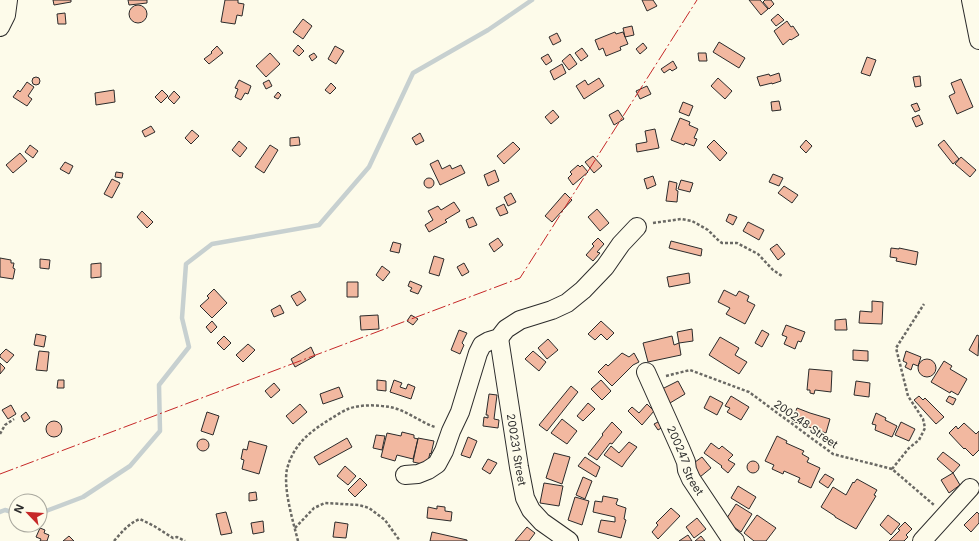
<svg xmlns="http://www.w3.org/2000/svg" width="979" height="541" font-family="Inter,sans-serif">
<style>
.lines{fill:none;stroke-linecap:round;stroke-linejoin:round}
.stream{stroke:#c7d0d0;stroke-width:4.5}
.building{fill:#f2b8a0;stroke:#2b2b2b}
.minor-casing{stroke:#2b2b2b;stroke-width:20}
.path{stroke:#6a6964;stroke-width:2.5;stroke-dasharray:3 2;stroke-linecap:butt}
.minor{stroke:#fdfbea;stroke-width:18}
.power{stroke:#c62828;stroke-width:1;stroke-dasharray:14 3 2 3;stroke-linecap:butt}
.labels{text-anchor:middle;stroke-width:3;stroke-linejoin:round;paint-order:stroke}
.street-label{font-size:11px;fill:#2b2b2b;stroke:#fdfbea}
</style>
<rect width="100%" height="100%" fill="#fdfbea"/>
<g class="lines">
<path class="stream" d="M 0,512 L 5,510 L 16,513
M 40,512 L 46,511 L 83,497 L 130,466 L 160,431 L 159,385 L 189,347 L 182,318 L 186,264 L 212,244 L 319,225 L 369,167 L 413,73 L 488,30 L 532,0"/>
</g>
<path class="building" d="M 53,0 L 71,0 L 71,2 L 54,5 Z
M 128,0 L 147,0 L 147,3 L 129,5 Z
M 225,0 L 238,0 L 238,3 L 244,4 L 242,16 L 237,15 L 235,24 L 221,22 Z
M 642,0 L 653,0 L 657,6 L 647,11 Z
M 749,0 L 760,0 L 768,9 L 761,15 Z
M 765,0 L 771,0 L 774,4 L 769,9 L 763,2 Z
M129 14a9 9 0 1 1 18 0a9 9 0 1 1-18 0Z
M 65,13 L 66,24 L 58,24 L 57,14 Z
M 778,14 L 784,20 L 776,26 L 771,20 Z
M 303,19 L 312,26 L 303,39 L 293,32 Z
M 787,21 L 791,27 L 793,26 L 799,35 L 791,40 L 790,39 L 783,45 L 774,31 Z
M 632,26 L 634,35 L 625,37 L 623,28 Z
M 615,32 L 616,34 L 623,32 L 628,44 L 620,47 L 621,50 L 606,56 L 603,48 L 599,50 L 595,40 Z
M 557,33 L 561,41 L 553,45 L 549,37 Z
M 719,42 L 745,58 L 739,68 L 713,52 Z
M 643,43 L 647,48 L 640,54 L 636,49 Z
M 298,45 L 304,51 L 299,56 L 293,51 Z
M 217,46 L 223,53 L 209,64 L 204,59 L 212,53 L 211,52 Z
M 335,46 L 344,51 L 336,64 L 328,59 Z
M 582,48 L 588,56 L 581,61 L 575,53 Z
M 270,53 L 280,64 L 266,77 L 256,66 Z
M 314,53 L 317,57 L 312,61 L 309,56 Z
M 698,53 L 706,53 L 707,61 L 699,61 Z
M 548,54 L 552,61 L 546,65 L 541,58 Z
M 570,54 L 577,64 L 569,70 L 562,61 Z
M 867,57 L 876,60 L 870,76 L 861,73 Z
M 673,61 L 677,68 L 672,71 L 670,69 L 664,73 L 661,69 Z
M 562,64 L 566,73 L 554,80 L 550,71 Z
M 779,73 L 781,81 L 772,84 L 772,83 L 760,86 L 757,77 L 769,74 L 770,76 Z
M 920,76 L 921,86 L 915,87 L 913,77 Z
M32 81a4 4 0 1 1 8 0a4 4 0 1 1-8 0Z
M 599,78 L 604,86 L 584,99 L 576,86 L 585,80 L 588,85 Z
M 718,78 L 732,91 L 725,99 L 711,86 Z
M 961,79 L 973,107 L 957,114 L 949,96 L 955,93 L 951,83 Z
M 239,80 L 251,86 L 248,94 L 245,93 L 241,100 L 235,97 L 238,89 L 235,88 Z
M 269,80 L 272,86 L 266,89 L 263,83 Z
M 27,82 L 34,87 L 28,96 L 32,99 L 27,106 L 13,97 L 18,90 L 20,92 Z
M 331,83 L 336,88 L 330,94 L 325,90 Z
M 647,86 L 651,94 L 640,99 L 636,91 Z
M 114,90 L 115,102 L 96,105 L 95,93 Z
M 162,90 L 168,96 L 161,103 L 155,97 Z
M 174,91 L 180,97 L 174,104 L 168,98 Z
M 278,92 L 281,95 L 278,99 L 274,97 Z
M 779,101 L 781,110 L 772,111 L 771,102 Z
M 683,102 L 693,106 L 689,116 L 679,112 Z
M 917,103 L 920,110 L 915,112 L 911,105 Z
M 553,110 L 559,117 L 551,124 L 545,117 Z
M 618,110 L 624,119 L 614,125 L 609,115 Z
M 919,115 L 923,124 L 916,127 L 912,118 Z
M 680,118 L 690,122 L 689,125 L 698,129 L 694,138 L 697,139 L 694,146 L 685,143 L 684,145 L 671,140 Z
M 151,126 L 155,132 L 145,137 L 142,131 Z
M 655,129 L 659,148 L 637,152 L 636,144 L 647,142 L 645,131 Z
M 192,130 L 199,136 L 191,144 L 185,138 Z
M 420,133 L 424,141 L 416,145 L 412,138 Z
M 299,137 L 300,145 L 290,146 L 290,138 Z
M 714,140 L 727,153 L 720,161 L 707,147 Z
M 806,140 L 812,146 L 806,153 L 800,147 Z
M 944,140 L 959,159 L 953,164 L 938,145 Z
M 239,141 L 247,148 L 240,157 L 232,150 Z
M 513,142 L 520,149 L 504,164 L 497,156 Z
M 30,145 L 38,151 L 33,158 L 25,152 Z
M 270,145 L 278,150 L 264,173 L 255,167 Z
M 20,153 L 27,161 L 13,173 L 6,165 Z
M 593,156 L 602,166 L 594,173 L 585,162 Z
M 961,157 L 976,170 L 970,177 L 955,164 Z
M 438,160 L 442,169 L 450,165 L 452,169 L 461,165 L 465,173 L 440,185 L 430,164 Z
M 65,162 L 73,166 L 69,174 L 60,169 Z
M 578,165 L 580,167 L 582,165 L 588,172 L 573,185 L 568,178 L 572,174 L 570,172 Z
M 495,170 L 499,181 L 488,186 L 484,175 Z
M 116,172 L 123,173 L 122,178 L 115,177 Z
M 773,174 L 783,178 L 779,186 L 769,182 Z
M 653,176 L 656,185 L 647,189 L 644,179 Z
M424 183a5 5 0 1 1 10 0a5 5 0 1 1-10 0Z
M 112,179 L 120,183 L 112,198 L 104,194 Z
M 681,180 L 693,183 L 690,192 L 678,189 Z
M 669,181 L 677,183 L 676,190 L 678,191 L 677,202 L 666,201 Z
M 784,186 L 798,195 L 792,203 L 778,193 Z
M 511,193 L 516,202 L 508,206 L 504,197 Z
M 565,193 L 572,200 L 552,222 L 545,216 Z
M 454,202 L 460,211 L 445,220 L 447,222 L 429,232 L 425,225 L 433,220 L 428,211 L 438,206 L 441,210 Z
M 504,204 L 508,213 L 500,216 L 496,208 Z
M 597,209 L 609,223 L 600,231 L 588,217 Z
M 142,211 L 153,222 L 147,228 L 137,217 Z
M 729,214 L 737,217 L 733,225 L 726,221 Z
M 473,217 L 477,225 L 469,228 L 466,220 Z
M 748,222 L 764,230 L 759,240 L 743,231 Z
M 498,238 L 503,245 L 494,252 L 489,244 Z
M 598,238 L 604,244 L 597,252 L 600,253 L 593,261 L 586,255 L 594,246 L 592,244 Z
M 671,241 L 702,249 L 701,256 L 669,248 Z
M 393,242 L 401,244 L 399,253 L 390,251 Z
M 777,244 L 785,254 L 778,260 L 770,249 Z
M 891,248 L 899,249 L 899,248 L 918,252 L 916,265 L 896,261 L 897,258 L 890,257 Z
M 434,256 L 444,259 L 439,276 L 429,273 Z
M 0,258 L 11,260 L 11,263 L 14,263 L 13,268 L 15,269 L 13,279 L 0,277 Z
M 40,259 L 50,260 L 49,269 L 40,268 Z
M 101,263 L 101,277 L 91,278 L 91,264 Z
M 464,263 L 469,272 L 462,276 L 457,267 Z
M 382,266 L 390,272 L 383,281 L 376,275 Z
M 689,273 L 690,283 L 669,287 L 667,277 Z
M 410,281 L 422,286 L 418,294 L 410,291 L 412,288 L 408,286 Z
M 347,282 L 358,282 L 358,297 L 347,297 Z
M 214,289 L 227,303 L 212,318 L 200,306 L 209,298 L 207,296 Z
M 724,290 L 736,296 L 739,291 L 749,296 L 747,301 L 755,305 L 745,324 L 726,314 L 730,308 L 718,302 Z
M 300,291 L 306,300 L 297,306 L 291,296 Z
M 872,301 L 883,302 L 882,324 L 859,323 L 860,311 L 872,312 Z
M 280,305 L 284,313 L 274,317 L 271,310 Z
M 378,315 L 379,329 L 361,330 L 360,316 Z
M 411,315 L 418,319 L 413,325 L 407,321 Z
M 846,319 L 847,330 L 835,330 L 835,320 Z
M 212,321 L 217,327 L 211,333 L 206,327 Z
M 601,321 L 614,333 L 607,340 L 601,334 L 595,340 L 588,334 Z
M 786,325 L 805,332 L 801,342 L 798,341 L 795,349 L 784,344 L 787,337 L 782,335 Z
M 692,329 L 693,341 L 679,343 L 677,332 Z
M 459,330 L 467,333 L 462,343 L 464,345 L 460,354 L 451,350 Z
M 762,330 L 769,334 L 762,347 L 755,343 Z
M 36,334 L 46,336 L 44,347 L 34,345 Z
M 977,335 L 979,336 L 978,356 L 969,350 Z
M 224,336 L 231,343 L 224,350 L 217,343 Z
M 672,336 L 674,345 L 679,343 L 681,355 L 648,362 L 643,343 Z
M 720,337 L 739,348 L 735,355 L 747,362 L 739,374 L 709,355 Z
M 548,339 L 558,350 L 547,359 L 538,348 Z
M 248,344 L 255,350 L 243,362 L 236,355 Z
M 311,347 L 315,356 L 295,367 L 291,359 Z
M 6,349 L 14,355 L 7,363 L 0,357 L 0,355 Z
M 853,350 L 868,351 L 868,361 L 853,360 Z
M 39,351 L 49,352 L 47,371 L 36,370 Z
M 533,351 L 546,362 L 539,371 L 525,359 Z
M 906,351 L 921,357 L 918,366 L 913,364 L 911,370 L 905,367 L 907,363 L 903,361 Z
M 622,353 L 629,357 L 634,353 L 639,362 L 633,365 L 612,386 L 598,372 L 606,364 L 608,366 Z
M918 368a9 9 0 1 1 18 0a9 9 0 1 1-18 0Z
M 944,361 L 952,366 L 950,369 L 967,379 L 958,395 L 951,391 L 950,393 L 931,382 Z
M 0,363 L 5,368 L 0,374 Z
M 809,369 L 832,371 L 831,392 L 815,390 L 814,394 L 810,393 L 810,390 L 807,390 Z
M 58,380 L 64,380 L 64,388 L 57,388 Z
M 377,380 L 386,381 L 386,391 L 377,390 Z
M 394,380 L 402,383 L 400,387 L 406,389 L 408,384 L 415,387 L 411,399 L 390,392 Z
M 601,380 L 611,391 L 602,400 L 591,389 Z
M 678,381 L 685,394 L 670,403 L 662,389 Z
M 856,381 L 870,383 L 869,397 L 854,395 Z
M 274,383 L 280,390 L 271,398 L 265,391 Z
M 571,386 L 578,392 L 547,431 L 539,425 Z
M 339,387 L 343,397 L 323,404 L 320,394 Z
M 489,394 L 497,395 L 494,419 L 499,420 L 498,428 L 483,426 L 484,417 L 488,418 L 488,415 L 486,415 Z
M 710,396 L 723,403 L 717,415 L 704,408 Z
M 731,396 L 749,407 L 741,420 L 727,412 L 730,408 L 725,406 Z
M 919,396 L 923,400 L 925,398 L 944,417 L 936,424 L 914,400 Z
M 949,396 L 956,399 L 953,405 L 946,401 Z
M 588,403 L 595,409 L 583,421 L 577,416 Z
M 300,404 L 307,412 L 293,424 L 286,416 Z
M 647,404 L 654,411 L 642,425 L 628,411 L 632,407 L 639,413 Z
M 11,405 L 16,414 L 8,419 L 2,410 Z
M 797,408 L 810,413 L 830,419 L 826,433 L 809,427 L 808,428 L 803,427 L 804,425 L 792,421 Z
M 26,412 L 30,418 L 24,422 L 21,416 Z
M 207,412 L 219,416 L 213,435 L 201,431 Z
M 876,413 L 886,418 L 885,420 L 897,426 L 892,437 L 875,430 L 876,425 L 872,424 Z
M 562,419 L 577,431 L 567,444 L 551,433 Z
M 660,421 L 663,427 L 658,430 L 654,424 Z
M46 429a8 8 0 1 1 16 0a8 8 0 1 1-16 0Z
M 612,422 L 622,432 L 612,444 L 610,443 L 597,460 L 588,454 L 603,435 L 602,434 Z
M 901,422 L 915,429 L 909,441 L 895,435 Z
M 964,423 L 976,434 L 979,431 L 979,450 L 973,456 L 965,448 L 964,449 L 949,433 L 956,426 L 958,429 Z
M 402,432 L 414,435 L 414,438 L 418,439 L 413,459 L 397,455 L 395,461 L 381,457 L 387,433 L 401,436 Z
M 376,435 L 385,436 L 382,450 L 373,448 Z
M 777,436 L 787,441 L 786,443 L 804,451 L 802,454 L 809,458 L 807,462 L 820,468 L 811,488 L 798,482 L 800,478 L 784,471 L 783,474 L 772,469 L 774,465 L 765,461 Z
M 468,437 L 477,441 L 470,458 L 461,455 Z
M 347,438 L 352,447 L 319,465 L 314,457 Z
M 418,438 L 434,441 L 431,454 L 430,453 L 427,465 L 413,462 Z
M197 445a6 6 0 1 1 12 0a6 6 0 1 1-12 0Z
M 249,441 L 267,446 L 259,474 L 242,469 L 244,460 L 241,459 L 243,449 L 247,450 Z
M 629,442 L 637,447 L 626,461 L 622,467 L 604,455 L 611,446 L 619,453 Z
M 711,443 L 719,449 L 722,446 L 733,455 L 728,460 L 735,464 L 728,473 L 721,467 L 722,466 L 704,453 Z
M 943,452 L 960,465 L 953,473 L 937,459 Z
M 554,453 L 570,457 L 562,484 L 546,478 Z
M 585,457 L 600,467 L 596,477 L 578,466 Z
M 702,457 L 711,468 L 700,477 L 691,465 Z
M 488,459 L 497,463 L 490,474 L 482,469 Z
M747 467a6 6 0 1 1 12 0a6 6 0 1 1-12 0Z
M 345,466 L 356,476 L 348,485 L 337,476 Z
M 953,473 L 960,485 L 949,493 L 941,480 Z
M 825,474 L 834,479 L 828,488 L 819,482 Z
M 583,477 L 592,481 L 585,499 L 576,495 Z
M 360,478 L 367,485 L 355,497 L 348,490 Z
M 857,479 L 877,490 L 874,495 L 876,496 L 856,529 L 835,517 L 835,516 L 821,507 L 833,487 L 846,495 L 853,482 L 854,483 Z
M 544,483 L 563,486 L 559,506 L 540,503 Z
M 738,486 L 756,497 L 749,509 L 731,498 Z
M 256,492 L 257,500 L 249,501 L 249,493 Z
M 603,496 L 618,499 L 616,504 L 617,505 L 626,508 L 624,519 L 626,520 L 621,538 L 598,532 L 601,520 L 615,522 L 615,517 L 593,512 L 595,501 L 602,502 Z
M 575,497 L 589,501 L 582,525 L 568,520 Z
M 736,504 L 752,514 L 741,532 L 725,521 Z
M 437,506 L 445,507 L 445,511 L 452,512 L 451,521 L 427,518 L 428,507 L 437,509 Z
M 671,508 L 680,516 L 658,539 L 652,532 L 658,525 L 656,523 Z
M 226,512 L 232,533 L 221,535 L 216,514 Z
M 977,512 L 979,514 L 979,523 L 971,532 L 964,525 Z
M 757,515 L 776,528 L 766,541 L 754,541 L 744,533 Z
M 888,515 L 900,524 L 891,535 L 880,525 Z
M 697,518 L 706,529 L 694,538 L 686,527 Z
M 263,521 L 264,532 L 253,534 L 251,523 Z
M 335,522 L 348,524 L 346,538 L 333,537 Z
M 905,522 L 912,529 L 906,535 L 908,537 L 904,541 L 889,541 L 900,530 L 898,529 Z
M 527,527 L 535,533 L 529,541 L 515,541 Z
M 40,528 L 45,530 L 44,533 L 49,535 L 47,541 L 40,541 L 41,539 L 36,537 Z
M 432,532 L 467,540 L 467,541 L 430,541 Z
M 688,535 L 692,541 L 679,541 Z
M 69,536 L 74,541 L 63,541 Z
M 701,536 L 705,541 L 695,541 Z"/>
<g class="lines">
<g class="minor-casing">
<g id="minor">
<path d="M 971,0 L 979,40"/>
<path d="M 0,27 L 6,15 L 8,0"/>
<path id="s1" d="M 499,338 L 519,467 L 525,498 L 531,510 L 542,522 L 569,541"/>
<path id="s2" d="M 646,372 L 681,450 L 686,462 L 687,470 L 691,479 L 729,536 L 735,541"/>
<path d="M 405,475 L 418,474 L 428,470 L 437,464 L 444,451 L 451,431 L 460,412 L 478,353 L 482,345 L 489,341 L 499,338 L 506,329 L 520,320 L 552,310 L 567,303 L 583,290 L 605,267 L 621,244 L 637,227"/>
<path d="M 922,541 L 970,488"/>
</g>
</g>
<path class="path" d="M 653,223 L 681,219 L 692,221 L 708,230 L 719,241 L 722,243 L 737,243 L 758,254 L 773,270 L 782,276
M 666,376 L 690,370 L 749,392 L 833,454 L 892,469 L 934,505
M 0,434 L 5,425 L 14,419
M 892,469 L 909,448 L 919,440 L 925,428 L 923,419 L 908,396 L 896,348 L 924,304
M 295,528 L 314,508 L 325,503 L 359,505 L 369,508 L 385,520 L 400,541
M 114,541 C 122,532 129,523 140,519 L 154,526 L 173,538 L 177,537 L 185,541
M 298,541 C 293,521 283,489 287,469 C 294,443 311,431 332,418 C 337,415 343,411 348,409 C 361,404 377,405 390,407 C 406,410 420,422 435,427"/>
<use href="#minor" class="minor"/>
<path class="power" d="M 0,474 L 520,278 L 697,0"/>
</g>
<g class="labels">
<g class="street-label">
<text transform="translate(806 424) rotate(35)" y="4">200248 Street</text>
<text dy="4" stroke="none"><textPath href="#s1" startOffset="113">200231 Street</textPath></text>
<text dy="4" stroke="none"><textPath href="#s2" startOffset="97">200247 Street</textPath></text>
</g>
</g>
<g transform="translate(28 513) rotate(295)"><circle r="19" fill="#fdfbea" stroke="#a9a89e"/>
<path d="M0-3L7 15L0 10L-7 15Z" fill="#c62828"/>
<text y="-6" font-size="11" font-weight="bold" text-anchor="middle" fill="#2b2b2b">N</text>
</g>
</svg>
